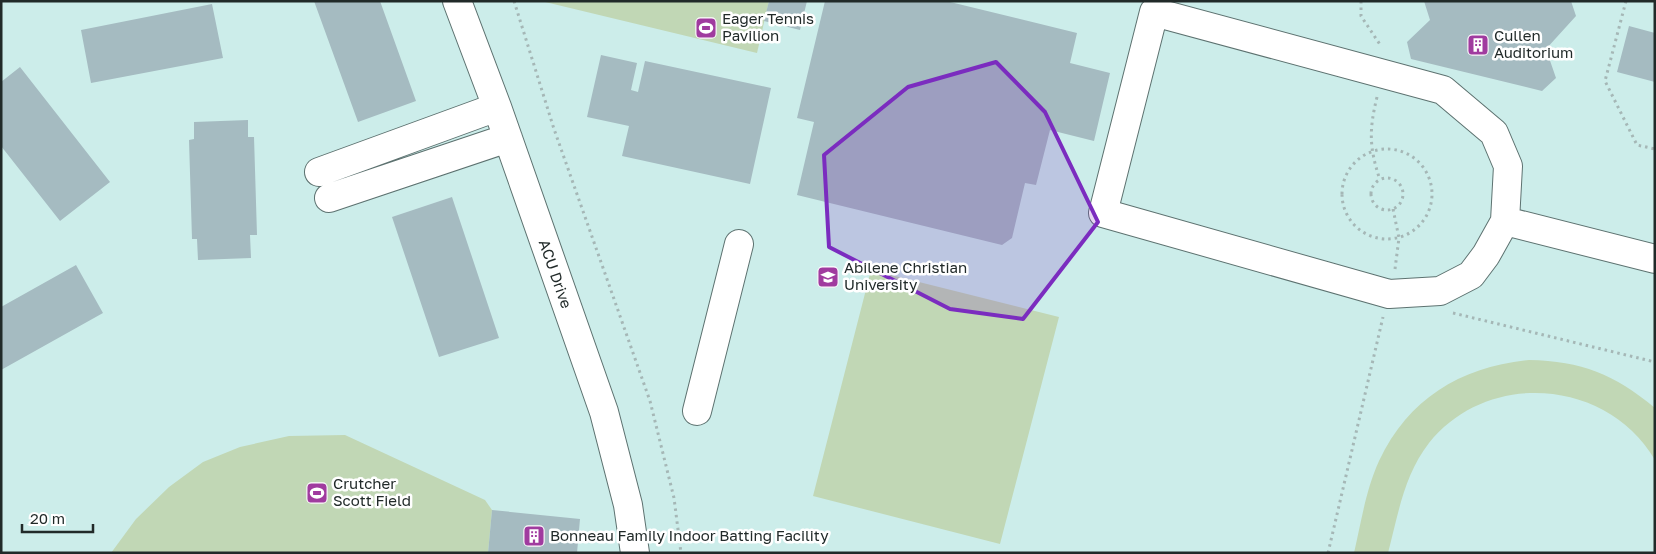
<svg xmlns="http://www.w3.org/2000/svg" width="1656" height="554" font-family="'Golos Text',sans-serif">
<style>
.built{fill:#ccedea}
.green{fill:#c1d7b5}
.building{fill:#a5bbc1}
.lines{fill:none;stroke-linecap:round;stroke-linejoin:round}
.minor-casing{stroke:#5d7270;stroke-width:30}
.path{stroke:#a5b7b6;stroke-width:3;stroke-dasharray:2.5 4;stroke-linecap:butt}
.minor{stroke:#fff;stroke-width:28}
.marked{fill:#7b2cbf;fill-opacity:0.2;stroke:#7b2cbf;stroke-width:4;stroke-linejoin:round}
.labels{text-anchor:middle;stroke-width:5;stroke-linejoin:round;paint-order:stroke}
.poi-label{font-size:15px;fill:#212a29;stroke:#fff;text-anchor:start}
.street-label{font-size:15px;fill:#212a29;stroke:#fff}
</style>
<rect width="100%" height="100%" fill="#e0f7f5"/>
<path class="built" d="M 1,1 L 1655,1 L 1655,553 L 1,553 Z"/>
<path class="green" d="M 541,1 L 769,1 L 757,53 Z
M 871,270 L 1059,317 L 1000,544 L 813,496 Z
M 1529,360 C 1582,361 1614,374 1655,408 L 1655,460 C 1608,379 1488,369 1429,443 C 1404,475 1398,515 1388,553 L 1354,553 C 1361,523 1366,489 1379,461 C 1409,398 1461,367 1529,360 Z
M 345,435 L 485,500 L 492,510 L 488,553 L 111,553 L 136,519 L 169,487 L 203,462 L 240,447 L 289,436 Z"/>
<path class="building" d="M 314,1 L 380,1 L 416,101 L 358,122 Z
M 769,1 L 807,1 L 800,30 L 764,21 Z
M 825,1 L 946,1 L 1077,33 L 1070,63 L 1110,73 L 1094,141 L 1050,130 L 1036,185 L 1025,183 L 1012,238 L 1002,245 L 797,195 L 814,122 L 797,118 Z
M 1424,1 L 1571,1 L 1576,16 L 1546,49 L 1556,78 L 1542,91 L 1411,59 L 1407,42 L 1430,20 Z
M 212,4 L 223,58 L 91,83 L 81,30 Z
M 1629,26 L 1655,33 L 1655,82 L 1617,72 Z
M 601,55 L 637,63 L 631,90 L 638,92 L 645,61 L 771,88 L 750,184 L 622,156 L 629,126 L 587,117 Z
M 20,67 L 110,182 L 60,221 L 1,146 L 1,82 Z
M 248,120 L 248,137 L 254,137 L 257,235 L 250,235 L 251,258 L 198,260 L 197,239 L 192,239 L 189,140 L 194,139 L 194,122 Z
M 452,197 L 499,338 L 439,357 L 392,217 Z
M 76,265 L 103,313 L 1,370 L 1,307 Z
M 492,510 L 580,519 L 577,553 L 488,553 Z"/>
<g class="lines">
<g class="minor-casing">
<path id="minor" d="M 457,1 L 497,107 L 604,412 L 628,505 L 635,553
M 1154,12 L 1443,90 L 1494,133 L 1508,166 L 1505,221 L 1486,255 L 1471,275 L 1440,291 L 1389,294 L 1103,213 Z
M 319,172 L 497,107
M 329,198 L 508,138
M 1505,221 L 1655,259
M 697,411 L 739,244"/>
</g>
<path class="path" d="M 514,1 L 554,129 L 650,401 L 674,498 L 681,553
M 1361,1 L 1361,16 L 1381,46
M 1626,1 L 1605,81 L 1637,145 L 1655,149
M 1377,97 C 1369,130 1369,147 1380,180
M1342 194a45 45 0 1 1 90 0a45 45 0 1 1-90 0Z
M1371 194a16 16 0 1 1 32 0a16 16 0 1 1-32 0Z
M 1393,209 L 1399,238 L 1395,269
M 1453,313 L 1655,362
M 1328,553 L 1383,317"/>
<use href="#minor" class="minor"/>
</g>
<path class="marked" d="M 996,62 L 1045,112 L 1098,222 L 1023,319 L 950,309 L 829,247 L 824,155 L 908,87 Z"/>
<defs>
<g id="stadium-square" transform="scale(1.125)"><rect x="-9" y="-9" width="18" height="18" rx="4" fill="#a03b9f" stroke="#fff"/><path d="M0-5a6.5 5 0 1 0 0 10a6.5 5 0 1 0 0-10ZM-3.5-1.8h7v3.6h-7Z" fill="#fff"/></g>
<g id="building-square" transform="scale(1.125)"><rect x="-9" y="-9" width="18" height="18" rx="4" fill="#a03b9f" stroke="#fff"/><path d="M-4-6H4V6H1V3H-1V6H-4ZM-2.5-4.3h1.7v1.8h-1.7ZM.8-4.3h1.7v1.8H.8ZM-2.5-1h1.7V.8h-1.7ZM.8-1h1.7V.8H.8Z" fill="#fff"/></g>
<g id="university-square" transform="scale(1.125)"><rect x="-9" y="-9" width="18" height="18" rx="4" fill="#a03b9f" stroke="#fff"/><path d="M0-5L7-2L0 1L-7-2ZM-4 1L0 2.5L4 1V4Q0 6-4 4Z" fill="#fff"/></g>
</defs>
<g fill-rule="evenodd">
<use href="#stadium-square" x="706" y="28"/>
<use href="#building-square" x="1478" y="45"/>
<use href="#university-square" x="828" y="277"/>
<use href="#stadium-square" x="317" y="493"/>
<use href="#building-square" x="534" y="536"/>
</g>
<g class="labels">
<g class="poi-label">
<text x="722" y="24">Eager Tennis<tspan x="722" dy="17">Pavilion</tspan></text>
<text x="1494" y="41">Cullen<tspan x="1494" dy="17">Auditorium</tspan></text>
<text x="844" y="273">Abilene Christian<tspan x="844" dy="17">University</tspan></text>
<text x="333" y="489">Crutcher<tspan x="333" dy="17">Scott Field</tspan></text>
<text x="550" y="541">Bonneau Family Indoor Batting Facility</text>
</g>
<g class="street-label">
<text transform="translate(555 274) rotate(71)" y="5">ACU Drive</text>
</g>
</g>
<rect width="1656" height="554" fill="none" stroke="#212a29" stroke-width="5"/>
<path d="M22 524v8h71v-8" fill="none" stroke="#212a29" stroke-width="2.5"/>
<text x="30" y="524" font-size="15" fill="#212a29" stroke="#ffffff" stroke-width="4" paint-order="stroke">20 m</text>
</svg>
